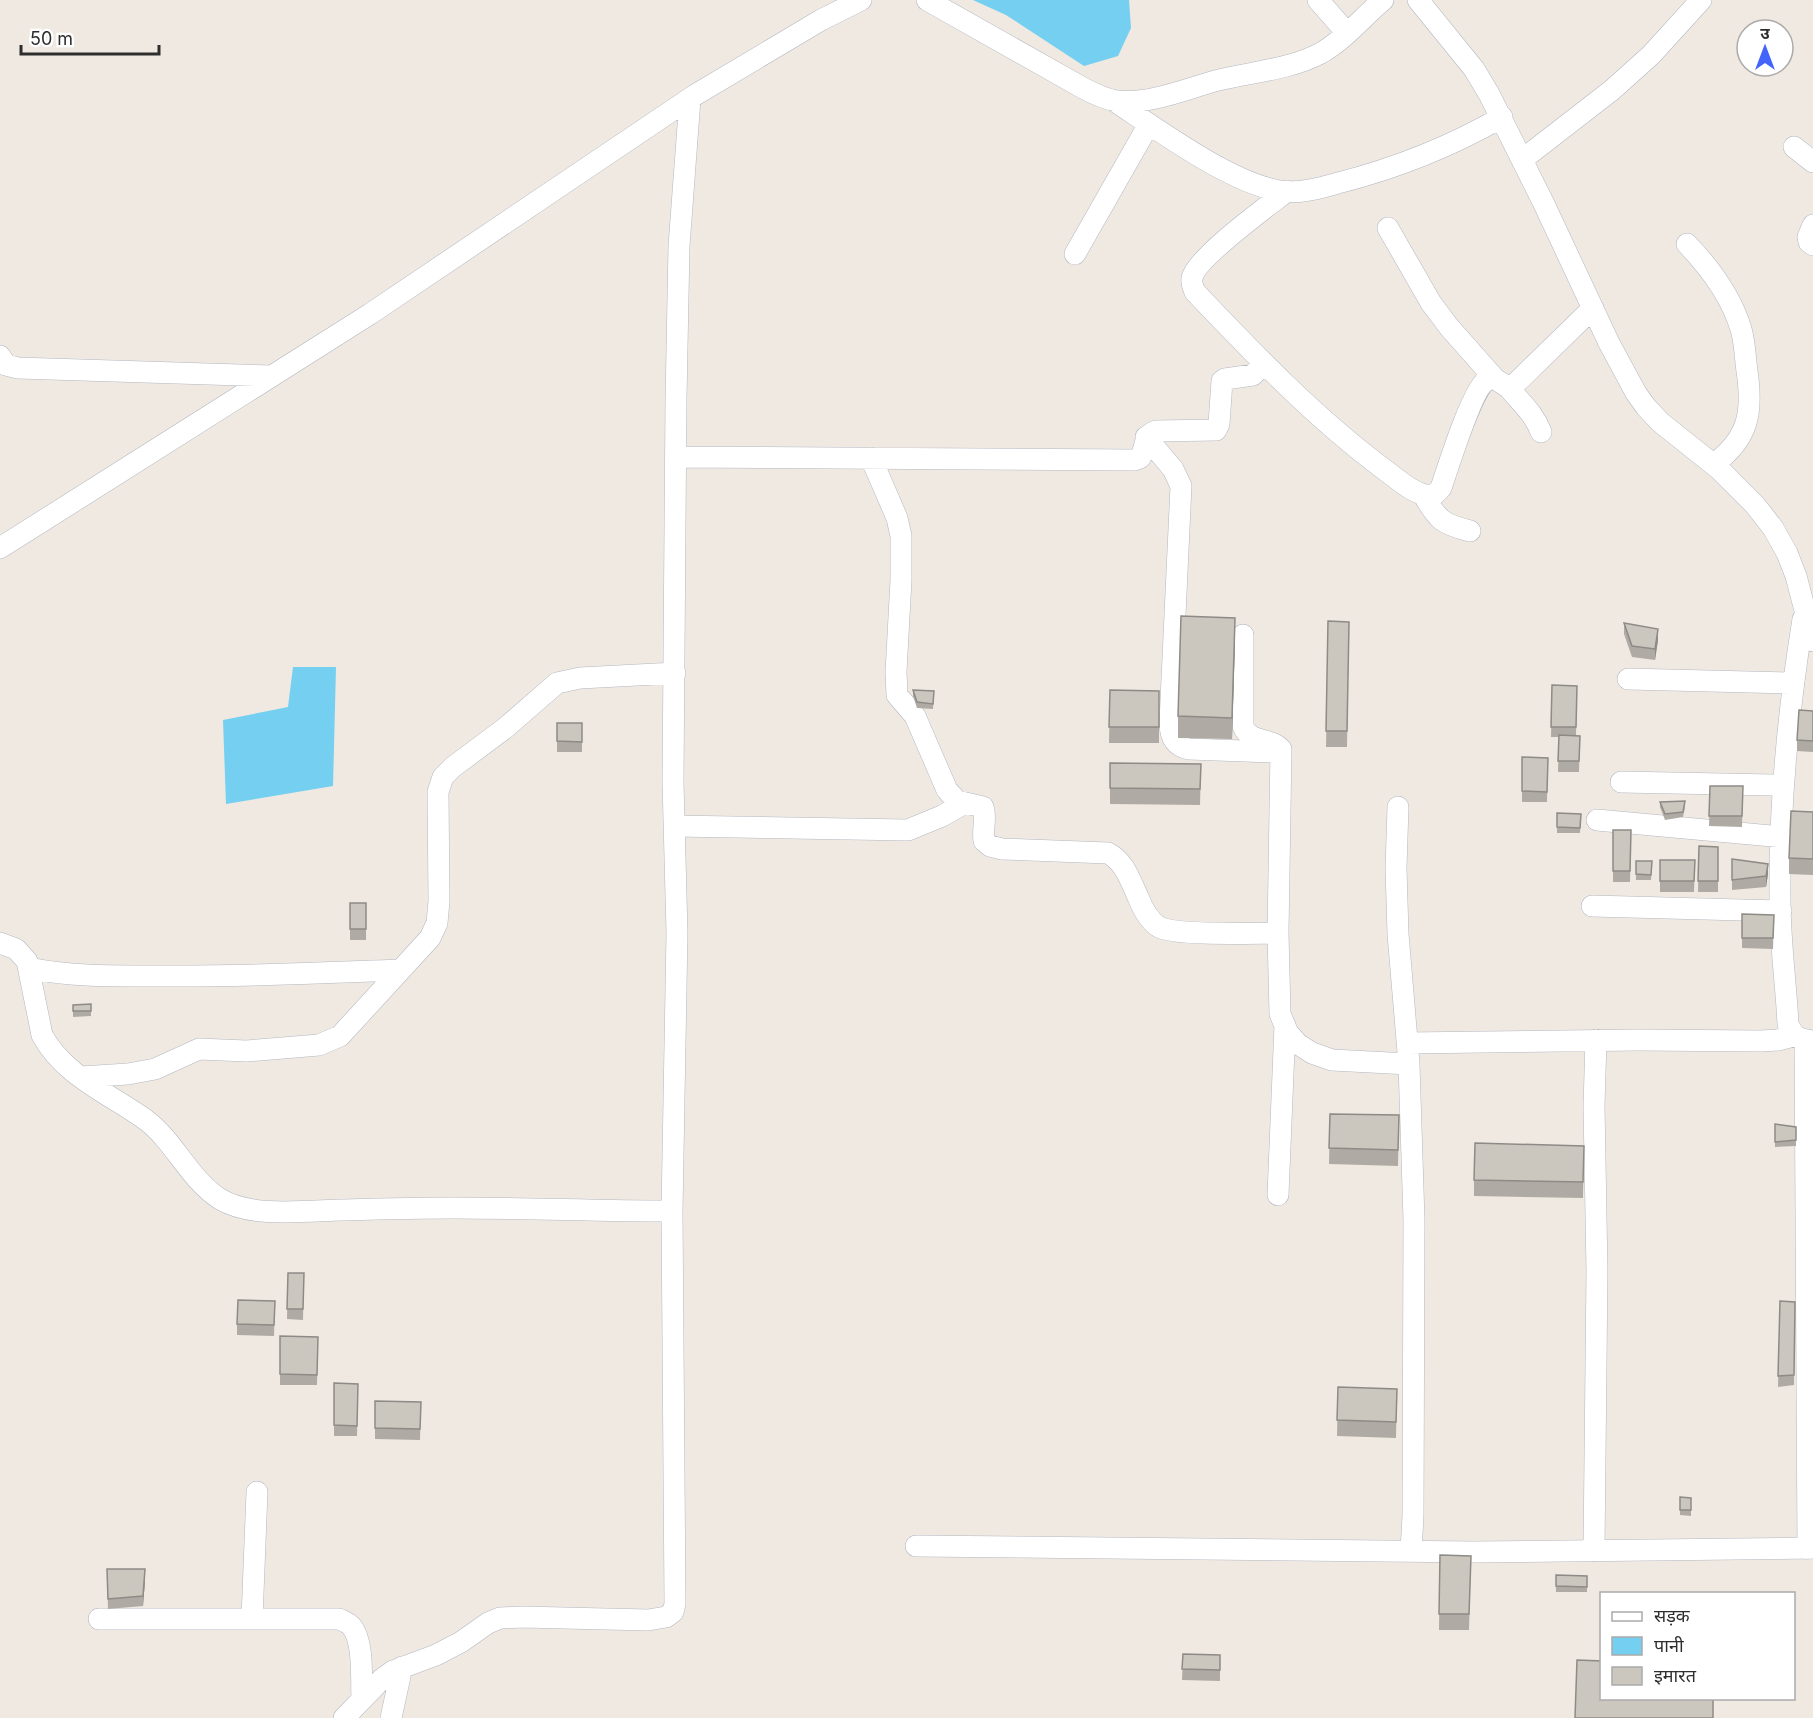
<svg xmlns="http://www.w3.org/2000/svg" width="1813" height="1718" font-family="Inter,'Noto Sans Devanagari',sans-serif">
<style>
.water{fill:#75cff0}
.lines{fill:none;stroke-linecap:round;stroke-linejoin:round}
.street-casing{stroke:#b4b7c1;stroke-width:22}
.street{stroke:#fff;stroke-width:21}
.wall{fill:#afaba4}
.shaded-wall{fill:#8e8b86}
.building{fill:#cbc7bf;stroke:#8e8b86;stroke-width:1.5}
</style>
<rect width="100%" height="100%" fill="#efe9e1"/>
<path class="water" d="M 973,0 L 1129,0 L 1131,28 L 1118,56 L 1084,66 L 1006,15 Z
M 293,667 L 336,667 L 333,786 L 226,804 L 223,720 L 288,707 Z"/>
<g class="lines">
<g class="street-casing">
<path id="street" d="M 927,0 L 1083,88 C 1094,94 1105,99 1117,101 C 1147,105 1186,89 1215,81 C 1250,72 1289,70 1321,53 C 1344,40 1363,17 1383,0
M 1318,0 L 1347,33
M 1418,0 L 1474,69 L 1489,94 L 1544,204 L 1609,343 L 1636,393 L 1646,407 L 1660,422 L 1719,469 L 1755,505 L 1773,528 L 1787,553 L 1796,576 L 1813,641
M 1113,100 C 1157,129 1230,183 1280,191 C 1299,194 1320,188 1338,183 C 1397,168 1450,147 1502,117
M 1794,147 L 1813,162
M 1523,159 L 1612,90 L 1651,55 L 1701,0
M 1287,191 C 1268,206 1196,258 1192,278 C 1191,283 1193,287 1195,292 C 1255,355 1315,418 1385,470 C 1399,480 1415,496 1433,496 L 1441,488 C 1447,470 1473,387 1487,380 C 1495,376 1500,383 1508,387 L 1515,384 L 1593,308
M 1813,225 L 1808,237 L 1809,242 L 1813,245
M 1388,228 L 1431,303 L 1449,327 L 1495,379
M 1687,244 C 1710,268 1731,296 1741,329 C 1745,343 1745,357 1747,371 C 1753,412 1749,438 1714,464
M 1075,254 L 1149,124
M 0,356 L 6,365 L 18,368 L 272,376
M 1508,387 C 1520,402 1534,413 1541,432
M 1146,437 L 1173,469 L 1181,486 L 1170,722 C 1170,737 1174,746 1189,749 L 1274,752
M 676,457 L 1134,460 L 1140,458 C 1147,447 1142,436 1156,431 L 1216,430 L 1219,424 L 1222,381 L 1225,379 L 1253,375 L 1264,363
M 871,458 L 897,518 L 901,536 L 901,580 L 896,672 L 897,695 L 915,716 L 947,790 L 957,801 L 983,807 C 987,818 982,829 984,841 L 990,846 L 1002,849 L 1108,853 C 1125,862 1130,880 1138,897 C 1142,907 1149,921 1159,927 C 1177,936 1253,933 1278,933
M 1424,496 C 1438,520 1442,524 1470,531
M 0,548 L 370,314 L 695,95 L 821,20 L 861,0
M 1803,619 C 1788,712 1779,807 1780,901 C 1780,942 1786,983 1788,1024 C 1794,1038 1799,1039 1813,1041
M 1243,635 L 1243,726 C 1250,744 1270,737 1281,749 L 1278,933 L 1280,1014 L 1288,1033 L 1298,1044 L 1312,1053 L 1332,1060 L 1409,1064
M 1628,679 L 1792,683
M 1621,782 L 1773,785
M 1398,807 L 1396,868 L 1398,934 L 1409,1064 L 1414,1220 L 1413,1516 L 1411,1551
M 1597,820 L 1782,837
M 674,826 L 908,830 L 942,816 L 965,803
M 1592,906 L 1781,911
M 0,943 L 16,949 L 27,961 L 42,1035 C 64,1076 110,1094 146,1120 C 175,1142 189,1179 220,1199 C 251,1218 306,1211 341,1210 C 379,1209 416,1208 454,1208 C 527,1208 599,1211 672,1211
M 29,968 C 71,977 114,976 157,976 C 238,977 319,973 400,970
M 1805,1040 L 1808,1549
M 1407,1043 L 1638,1040 L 1761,1041 L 1778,1040 L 1793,1036
M 81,1077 L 128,1074 L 155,1069 L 199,1049 L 246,1051 L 319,1045 L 340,1036 L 430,938 L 437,923 L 439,901 L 438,792 L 443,777 L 453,767 L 504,729 L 557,683 L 580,678 L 675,673
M 1278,1195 L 1285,1025
M 916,1546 L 1473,1552 L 1813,1548
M 1594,1551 L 1597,1271 L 1594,1106 L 1596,1040
M 99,1619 L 339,1619 C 343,1621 349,1623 352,1627 C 364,1642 361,1680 362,1699
M 252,1619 L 257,1492
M 344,1718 L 382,1679 L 393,1671 L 436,1655 L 461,1642 L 488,1623 L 500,1618 L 522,1617 L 648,1620 L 666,1617 L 673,1612 L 675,1604 L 672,1211 L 677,933 L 673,782 L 676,400 L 679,246 L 690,99
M 391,1718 L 402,1667"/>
</g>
<use href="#street" class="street"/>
</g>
<path class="wall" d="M 1328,621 L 1349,622 L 1347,747 L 1326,747 Z
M 1624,623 L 1658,640 L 1655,660 L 1632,657 L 1624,634 Z
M 1235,639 L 1232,739 L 1178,738 L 1178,716 Z
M 1552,685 L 1577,686 L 1576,736 L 1580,736 L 1579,772 L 1558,772 L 1559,737 L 1551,737 Z
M 913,690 L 934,691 L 933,709 L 917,708 L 913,696 Z
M 1110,690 L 1159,691 L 1159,743 L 1109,743 Z
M 1813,711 L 1813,752 L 1797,751 L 1797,740 Z
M 557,723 L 582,723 L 582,752 L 557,752 Z
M 1522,757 L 1548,758 L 1547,802 L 1522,802 Z
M 1110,763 L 1201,764 L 1200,805 L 1110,804 Z
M 1710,786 L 1743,786 L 1742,827 L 1709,826 Z
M 1660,802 L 1685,807 L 1683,817 L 1665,820 L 1660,807 Z
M 1813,812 L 1813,875 L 1789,874 L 1789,858 Z
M 1557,813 L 1581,814 L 1580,833 L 1557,833 Z
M 1613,830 L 1631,830 L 1630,882 L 1613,882 Z
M 1699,846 L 1718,847 L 1718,892 L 1698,892 Z
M 1732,859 L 1768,874 L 1766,887 L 1732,890 Z
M 1660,860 L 1695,860 L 1694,892 L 1660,892 Z
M 1636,861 L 1652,861 L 1651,880 L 1636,880 Z
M 350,903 L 366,903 L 366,940 L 350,940 Z
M 1742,914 L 1774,915 L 1773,949 L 1742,948 Z
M 91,1004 L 91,1016 L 73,1017 L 73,1005 Z
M 1330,1114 L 1399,1115 L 1398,1166 L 1329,1164 Z
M 1775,1124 L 1796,1127 L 1796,1146 L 1775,1147 Z
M 1584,1146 L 1583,1198 L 1474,1196 L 1474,1180 Z
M 288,1273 L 304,1273 L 303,1320 L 287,1319 Z
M 275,1301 L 274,1336 L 237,1335 L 237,1324 Z
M 1780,1301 L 1795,1302 L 1794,1385 L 1778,1387 Z
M 280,1336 L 318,1337 L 317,1385 L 280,1385 Z
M 334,1383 L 358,1384 L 357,1436 L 334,1436 Z
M 1338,1387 L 1397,1389 L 1396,1438 L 1337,1436 Z
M 375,1401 L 421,1402 L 420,1440 L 375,1439 Z
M 1680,1497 L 1691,1498 L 1691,1516 L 1680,1515 Z
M 1440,1555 L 1471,1556 L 1469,1630 L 1439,1630 Z
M 107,1569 L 145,1580 L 143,1606 L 108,1609 Z
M 1556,1575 L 1587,1576 L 1587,1592 L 1556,1592 Z
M 1183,1654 L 1220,1655 L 1220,1681 L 1182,1680 Z"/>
<path class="shaded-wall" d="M 1235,618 L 1235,639 L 1232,739 L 1232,718 Z
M 1658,629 L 1658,640 L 1655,660 L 1655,649 Z
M 1768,864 L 1768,874 L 1766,887 L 1766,876 Z
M 145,1569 L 145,1580 L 143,1606 L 143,1596 Z"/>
<path class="building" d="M 1181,616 L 1235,618 L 1232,718 L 1178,716 Z
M 1328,621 L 1349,622 L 1347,731 L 1326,731 Z
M 1624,623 L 1658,629 L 1655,649 L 1632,646 Z
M 1552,685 L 1577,686 L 1576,727 L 1551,727 Z
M 913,690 L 934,691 L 933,704 L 917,702 Z
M 1110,690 L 1159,691 L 1159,727 L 1109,727 Z
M 1799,710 L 1813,711 L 1813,741 L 1797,740 Z
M 557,723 L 582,723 L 582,742 L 557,741 Z
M 1559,735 L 1580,736 L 1579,761 L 1558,761 Z
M 1522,757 L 1548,758 L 1547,792 L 1522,791 Z
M 1110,763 L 1201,764 L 1200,789 L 1110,788 Z
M 1710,786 L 1743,786 L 1742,816 L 1709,816 Z
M 1685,801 L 1683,812 L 1665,814 L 1660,802 Z
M 1791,811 L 1813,812 L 1813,859 L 1789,858 Z
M 1557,813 L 1581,814 L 1580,828 L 1557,827 Z
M 1613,830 L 1631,830 L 1630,871 L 1613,871 Z
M 1699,846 L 1718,847 L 1718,881 L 1698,881 Z
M 1732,859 L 1768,864 L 1766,876 L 1732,880 Z
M 1660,860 L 1695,860 L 1694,881 L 1660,881 Z
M 1636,861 L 1652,861 L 1651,875 L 1636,874 Z
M 350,903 L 366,903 L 366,929 L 350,929 Z
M 1742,914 L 1774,915 L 1773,938 L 1742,938 Z
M 91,1004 L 91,1011 L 73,1011 L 73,1005 Z
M 1330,1114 L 1399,1115 L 1398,1150 L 1329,1148 Z
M 1775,1124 L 1796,1127 L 1796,1140 L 1775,1142 Z
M 1475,1143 L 1584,1146 L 1583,1182 L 1474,1180 Z
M 288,1273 L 304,1273 L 303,1309 L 287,1309 Z
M 238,1300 L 275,1301 L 274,1325 L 237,1324 Z
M 1780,1301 L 1795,1302 L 1794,1375 L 1778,1376 Z
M 280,1336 L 318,1337 L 317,1375 L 280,1374 Z
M 334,1383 L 358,1384 L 357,1426 L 334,1425 Z
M 1338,1387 L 1397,1389 L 1396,1422 L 1337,1420 Z
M 375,1401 L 421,1402 L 420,1429 L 375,1428 Z
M 1680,1497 L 1691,1498 L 1691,1510 L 1680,1510 Z
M 1440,1555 L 1471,1556 L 1469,1614 L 1439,1614 Z
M 107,1569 L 145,1569 L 143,1596 L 108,1599 Z
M 1556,1575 L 1587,1576 L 1587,1587 L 1556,1586 Z
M 1183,1654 L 1220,1655 L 1220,1670 L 1182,1669 Z
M 1577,1660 L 1602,1661 L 1602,1698 L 1713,1698 L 1713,1718 L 1575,1718 Z"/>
<rect x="1600" y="1592" width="195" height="108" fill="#ffffff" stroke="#ababab" stroke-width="1.5"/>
<rect x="1612" y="1612" width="30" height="9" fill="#ffffff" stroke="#ababab" stroke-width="1.5"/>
<text x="1654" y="1622" font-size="18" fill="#2e2e2e">सड़क</text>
<rect x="1612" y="1637" width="30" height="18" fill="#75cff0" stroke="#ababab" stroke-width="1.5"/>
<text x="1654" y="1652" font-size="18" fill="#2e2e2e">पानी</text>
<rect x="1612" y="1667" width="30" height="18" fill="#cbc7bf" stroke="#ababab" stroke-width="1.5"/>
<text x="1654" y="1682" font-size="18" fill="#2e2e2e">इमारत</text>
<g transform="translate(1765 48)"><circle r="28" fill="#ffffff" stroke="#ababab" stroke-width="1.5"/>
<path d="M0-4.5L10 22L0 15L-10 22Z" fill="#4264fb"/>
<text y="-9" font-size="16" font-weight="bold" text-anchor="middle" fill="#2e2e2e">उ</text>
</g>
<path d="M21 45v9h138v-9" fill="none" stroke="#2e2e2e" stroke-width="3"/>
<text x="30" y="45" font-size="18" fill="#2e2e2e" stroke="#ffffff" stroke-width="4.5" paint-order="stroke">50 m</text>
</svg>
